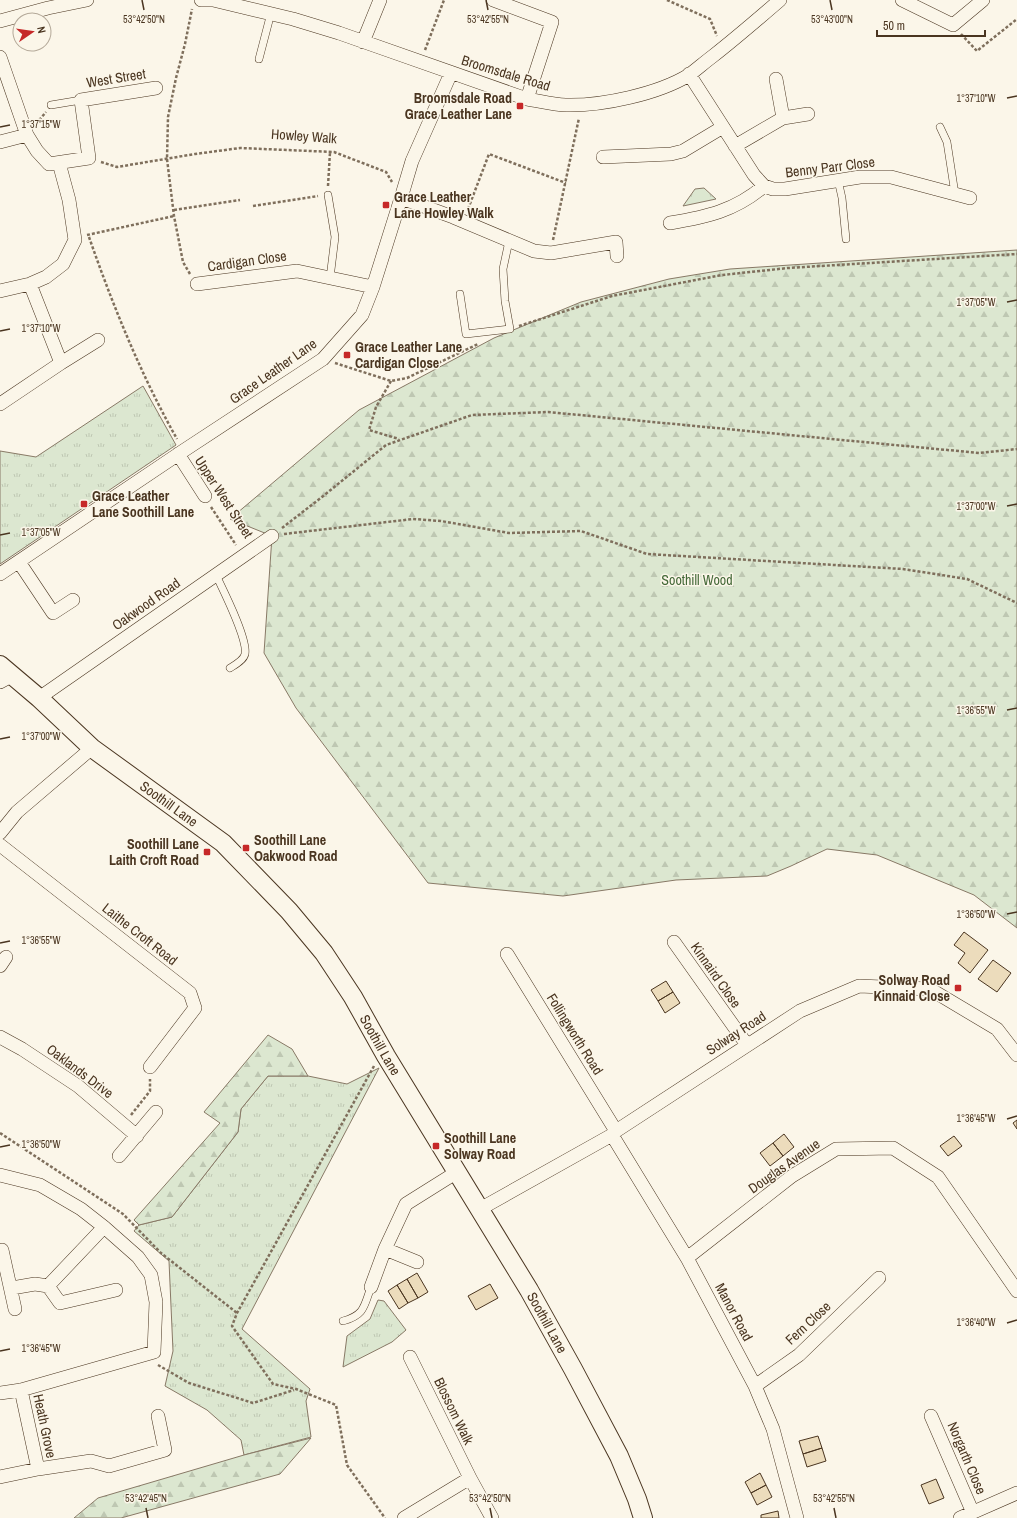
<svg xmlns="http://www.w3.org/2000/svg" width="1017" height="1518" font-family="'Archivo Narrow',sans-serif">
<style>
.grass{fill:url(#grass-tufts);stroke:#887966}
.forest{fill:url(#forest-firs);stroke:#887966}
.building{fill:#ecdcbc;stroke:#4a3520}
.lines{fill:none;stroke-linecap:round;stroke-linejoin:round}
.service-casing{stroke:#4a3520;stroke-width:8}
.minor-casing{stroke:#4a3520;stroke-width:14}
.secondary-casing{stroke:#4a3520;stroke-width:20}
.path{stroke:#7f6f5c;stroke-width:2.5;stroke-dasharray:3 2;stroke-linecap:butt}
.service{stroke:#fbf6e9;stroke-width:7}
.minor{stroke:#fbf6e9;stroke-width:13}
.secondary{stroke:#fbf6e9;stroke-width:18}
.ticks{fill:none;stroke:#4a3520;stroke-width:1.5}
.poi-dot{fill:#c62828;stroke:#fbf6e9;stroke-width:1.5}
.labels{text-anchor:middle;stroke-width:3;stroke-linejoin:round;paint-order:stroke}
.street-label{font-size:14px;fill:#4a3520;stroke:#fbf6e9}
.poi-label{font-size:14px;font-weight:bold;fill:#4a3520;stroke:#fbf6e9;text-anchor:start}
.park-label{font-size:14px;fill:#436837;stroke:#fbf6e9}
.ticks-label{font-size:10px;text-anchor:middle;fill:#4a3520;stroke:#fbf6e9;stroke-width:3;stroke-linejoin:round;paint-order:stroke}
</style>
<defs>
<pattern id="grass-tufts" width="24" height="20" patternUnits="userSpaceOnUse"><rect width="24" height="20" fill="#dce7d0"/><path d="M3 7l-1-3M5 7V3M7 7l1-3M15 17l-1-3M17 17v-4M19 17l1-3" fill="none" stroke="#bec7b2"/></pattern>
<pattern id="forest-firs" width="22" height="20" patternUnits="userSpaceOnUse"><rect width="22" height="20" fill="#dce7d0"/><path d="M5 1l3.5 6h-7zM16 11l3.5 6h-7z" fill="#bec7b2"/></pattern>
</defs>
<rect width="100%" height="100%" fill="#fbf6e9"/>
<path class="grass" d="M 704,188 L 716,199 L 683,206 L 695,189 Z
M 143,386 L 176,445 L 0,564 L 0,451 L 36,457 Z
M 379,1068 L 242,1329 L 310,1389 L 306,1401 L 311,1437 L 244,1455 L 241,1440 L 207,1410 L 165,1386 L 173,1351 L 169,1261 L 134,1231 L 139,1225 L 172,1217 L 238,1132 L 241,1109 L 268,1076 L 308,1076 L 347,1084 Z
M 378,1300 L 384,1301 L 406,1330 L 392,1342 L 343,1367 L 347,1336 L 370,1319 Z"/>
<path class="forest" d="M 1017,250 L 1017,928 L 974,895 L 877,855 L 827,849 L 791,866 L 767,876 L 676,880 L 563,896 L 428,883 L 296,708 L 264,653 L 272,536 L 230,519 L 359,410 L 494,338 L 581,302 L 669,279 L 730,269 Z
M 268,1035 L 292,1049 L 308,1076 L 268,1076 L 241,1109 L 238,1132 L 172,1217 L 139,1225 L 134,1220 L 220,1123 L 204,1112 Z
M 311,1438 L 280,1474 L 121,1518 L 74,1518 L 98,1498 L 244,1455 Z"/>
<path class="building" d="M 964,932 L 988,950 L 970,973 L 958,963 L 965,953 L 954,945 Z
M 993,960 L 1011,973 L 997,992 L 978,979 Z
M 666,981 L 673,992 L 658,1001 L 651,990 Z
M 673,992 L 680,1003 L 665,1013 L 658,1001 Z
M 1017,1120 L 1017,1129 L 1013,1123 Z
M 784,1134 L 794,1147 L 783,1156 L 773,1143 Z
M 954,1136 L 962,1146 L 948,1156 L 940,1146 Z
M 773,1143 L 783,1156 L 770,1166 L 760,1153 Z
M 417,1273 L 428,1292 L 418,1298 L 407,1279 Z
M 407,1279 L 418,1298 L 408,1303 L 397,1285 Z
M 490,1284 L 498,1298 L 476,1310 L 468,1296 Z
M 397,1285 L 408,1303 L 399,1309 L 388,1291 Z
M 818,1436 L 822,1448 L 803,1454 L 799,1441 Z
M 822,1448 L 826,1461 L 807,1467 L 803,1454 Z
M 760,1473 L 766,1485 L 751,1493 L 745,1482 Z
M 936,1479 L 944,1498 L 929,1504 L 921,1485 Z
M 766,1485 L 772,1497 L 757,1505 L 751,1493 Z
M 778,1511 L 779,1518 L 761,1518 L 761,1515 Z"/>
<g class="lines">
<g class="service-casing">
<path id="service" d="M 259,59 L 271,13
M 51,105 L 81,100
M 940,127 L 947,142 L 955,194
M 838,180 L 842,198 L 846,239
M 328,195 L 335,237 L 330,278
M 460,294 L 466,334 L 510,329 L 505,301 L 503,269 L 509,241
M 216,575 C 223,590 248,639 245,654 C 244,660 235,665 230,668
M 343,1321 C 365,1315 364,1306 371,1287"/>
</g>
<g class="minor-casing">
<path id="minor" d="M 201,0 L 213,0 L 293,19 L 339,33 L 527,99 C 540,101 553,105 566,105 C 602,106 658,94 689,75 C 697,69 705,62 713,56 C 736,38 758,19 780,0
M 493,0 L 552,22 L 527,99
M 902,0 L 953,25 L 983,0
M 0,21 L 48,8 L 87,0
M 363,42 L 380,0
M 0,57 L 27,135 L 37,151 L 49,164 L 89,158 L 81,100 L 156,88
M 689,74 L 754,175 L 764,186
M 783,118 L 808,114
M 0,142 L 27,135
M 735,146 L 783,118 L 776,79
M 603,157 L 671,154 L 683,151 L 723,127
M 401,198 L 453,217 L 534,251 L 551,253 L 616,242 L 617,256
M 670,223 C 706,217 735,211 764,186 L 773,189 L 785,189 L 860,177 L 891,177 L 970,198
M 197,284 L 297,271 L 373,287
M 0,291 L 30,284 L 46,277 L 63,264 L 75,240 L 69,200 L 59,163
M 61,363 L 98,340
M 0,404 L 61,363 L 30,284
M 178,454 L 205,496
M 19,562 L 53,613 L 73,600
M 0,574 L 183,451 L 323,359 L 362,315 L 373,287 L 401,198 L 412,161 L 451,73
M 0,682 L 13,675
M 39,698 L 272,536
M 0,833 L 17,812 L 92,748
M 0,845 L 190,993 L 195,1008 L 150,1067
M 674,942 L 747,1045
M 507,954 L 616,1131
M 0,966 L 6,957
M 0,1037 L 22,1049 L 78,1086 L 137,1136
M 612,1135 L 687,1258 L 755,1386 L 773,1429 L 797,1518
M 119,1156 L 156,1112
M 0,1175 L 40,1185 L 81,1209 L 104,1227 L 138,1257 L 151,1275 L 156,1302 L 154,1352 L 21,1390 L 0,1393
M 480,1209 L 612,1135 L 616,1131 L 800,1011 L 859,986 L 930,989 L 997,1029 L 1017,1055
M 385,1249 L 417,1262
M 2,1250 L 15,1309
M 687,1258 L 792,1176 L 836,1149 L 893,1148 L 938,1177 L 1017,1291
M 48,1286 L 104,1227
M 371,1287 L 385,1249 L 406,1204 L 457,1172
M 12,1288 L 35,1284 L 48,1286 L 60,1303 L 116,1290
M 410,1357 L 470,1478
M 755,1386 L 799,1355 L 879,1278
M 21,1390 L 38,1469
M 931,1416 L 973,1513
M 0,1477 L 38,1469 L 91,1461 L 109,1466 L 165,1450 L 158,1416
M 404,1518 L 470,1478 L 492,1518
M 960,1518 L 1017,1493"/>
</g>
<g class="secondary-casing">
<g id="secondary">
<path id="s1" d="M 0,665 L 39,698 L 92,748 L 223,843 L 289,911 L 324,953 L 353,997 L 386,1056 L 529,1290 L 573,1369 L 619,1456 L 637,1499 L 643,1518"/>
</g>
</g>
<path class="path" d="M 667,0 L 710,19 L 717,36
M 961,34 L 977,51 L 1017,19
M 425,50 L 444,0
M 36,124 L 46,112
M 101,162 L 117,167 L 195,154 L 240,148 L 334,152 L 386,172 L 392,182
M 328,186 L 330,152
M 253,206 L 318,196
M 468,209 L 489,154 L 566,183
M 174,210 L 240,200
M 87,235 L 174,216
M 89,237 C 113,306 141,375 177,439
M 553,240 L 579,118
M 190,274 L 183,262 L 174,216 L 167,159 L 168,117 L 176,78 L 185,44 L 192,9
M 519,326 L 612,296 L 722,275 L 788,268 L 1017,254
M 335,363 L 391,381 L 407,378 L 478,344
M 391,381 L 376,407 L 369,430 L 399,439
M 211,507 L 236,545
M 282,528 L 322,497 L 386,445 L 472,415 L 548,412 L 979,453 L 1017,449
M 284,534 L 413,519 L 441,521 L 509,533 L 581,531 L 647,554 L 903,569 L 967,579 L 1017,603
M 374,1066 L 237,1313 L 232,1326 L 273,1384 L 296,1389 L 336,1405 L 347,1465 L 385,1518
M 131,1115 L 150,1091 L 150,1079
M 0,1133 L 123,1214 L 161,1253 L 237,1313
M 158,1365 L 189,1383 L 253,1403 L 294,1390"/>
<use href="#service" class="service"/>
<use href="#minor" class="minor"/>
<use href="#secondary" class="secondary"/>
</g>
<path class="ticks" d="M 142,0 L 144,10M 486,0 L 488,10M 830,0 L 832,10M 1007,98 L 1017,96M 0,127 L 10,125M 1007,302 L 1017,300M 0,331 L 10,329M 1007,506 L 1017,504M 0,535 L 10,533M 1007,710 L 1017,708M 0,739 L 10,737M 1007,914 L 1017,912M 0,943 L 10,941M 1007,1119 L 1017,1116M 0,1147 L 10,1145M 1007,1323 L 1017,1320M 0,1351 L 10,1349M 146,1508 L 148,1518M 490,1508 L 492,1518M 834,1508 L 836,1518"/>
<g class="poi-dot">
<rect x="516" y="102" width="8" height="8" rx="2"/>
<rect x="382" y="201" width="8" height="8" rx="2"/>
<rect x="343" y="351" width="8" height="8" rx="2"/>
<rect x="80" y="500" width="8" height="8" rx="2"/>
<rect x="242" y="844" width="8" height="8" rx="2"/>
<rect x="203" y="848" width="8" height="8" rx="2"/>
<rect x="954" y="984" width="8" height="8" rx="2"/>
<rect x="432" y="1142" width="8" height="8" rx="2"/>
</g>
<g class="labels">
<g class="street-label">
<text transform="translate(506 73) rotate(17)" y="5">Broomsdale Road</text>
<text transform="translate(116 78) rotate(-9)" y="5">West Street</text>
<text transform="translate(304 136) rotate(4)" y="5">Howley Walk</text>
<text transform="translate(830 167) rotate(-7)" y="5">Benny Parr Close</text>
<text transform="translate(247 261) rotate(-8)" y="5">Cardigan Close</text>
<text transform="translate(273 371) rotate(-35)" y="5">Grace Leather Lane</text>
<text transform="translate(224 497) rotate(57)" y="5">Upper West Street</text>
<text transform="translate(146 604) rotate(-35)" y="5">Oakwood Road</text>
<text dy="5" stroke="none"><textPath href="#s1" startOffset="219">Soothill Lane</textPath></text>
<text transform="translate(140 934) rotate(38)" y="5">Laithe Croft Road</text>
<text transform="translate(716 975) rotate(55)" y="5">Kinnaird Close</text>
<text transform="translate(736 1033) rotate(-33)" y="5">Solway Road</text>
<text transform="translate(575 1034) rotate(58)" y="5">Follingworth Road</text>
<text dy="5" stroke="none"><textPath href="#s1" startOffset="543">Soothill Lane</textPath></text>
<text transform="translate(80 1071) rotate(37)" y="5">Oaklands Drive</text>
<text transform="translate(784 1166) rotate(-35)" y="5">Douglas Avenue</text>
<text transform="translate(734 1312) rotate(62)" y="5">Manor Road</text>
<text dy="5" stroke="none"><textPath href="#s1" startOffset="867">Soothill Lane</textPath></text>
<text transform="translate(808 1323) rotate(-43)" y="5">Fern Close</text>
<text transform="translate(454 1411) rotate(64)" y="5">Blossom Walk</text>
<text transform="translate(45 1426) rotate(78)" y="5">Heath Grove</text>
<text transform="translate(967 1458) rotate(67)" y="5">Norgarth Close</text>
</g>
<g class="poi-label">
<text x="512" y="103" text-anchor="end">Broomsdale Road<tspan x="512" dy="16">Grace Leather Lane</tspan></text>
<text x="394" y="202">Grace Leather<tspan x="394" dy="16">Lane Howley Walk</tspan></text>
<text x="355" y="352">Grace Leather Lane<tspan x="355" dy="16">Cardigan Close</tspan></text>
<text x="92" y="501">Grace Leather<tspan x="92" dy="16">Lane Soothill Lane</tspan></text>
<text x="254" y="845">Soothill Lane<tspan x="254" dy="16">Oakwood Road</tspan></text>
<text x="199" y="849" text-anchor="end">Soothill Lane<tspan x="199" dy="16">Laith Croft Road</tspan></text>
<text x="950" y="985" text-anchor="end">Solway Road<tspan x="950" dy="16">Kinnaid Close</tspan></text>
<text x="444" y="1143">Soothill Lane<tspan x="444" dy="16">Solway Road</tspan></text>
</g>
<g class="park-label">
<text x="697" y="585">Soothill Wood</text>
</g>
</g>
<g class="ticks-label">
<text x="144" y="23">53°42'50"N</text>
<text x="488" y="23">53°42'55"N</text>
<text x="832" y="23">53°43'00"N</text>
<text x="976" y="102">1°37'10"W</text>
<text x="41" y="128">1°37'15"W</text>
<text x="976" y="306">1°37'05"W</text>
<text x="41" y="332">1°37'10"W</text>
<text x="976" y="510">1°37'00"W</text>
<text x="41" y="536">1°37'05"W</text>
<text x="976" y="714">1°36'55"W</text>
<text x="41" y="740">1°37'00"W</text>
<text x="976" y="918">1°36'50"W</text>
<text x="41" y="944">1°36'55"W</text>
<text x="976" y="1122">1°36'45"W</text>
<text x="41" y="1148">1°36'50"W</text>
<text x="976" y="1326">1°36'40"W</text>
<text x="41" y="1352">1°36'45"W</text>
<text x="146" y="1502">53°42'45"N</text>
<text x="490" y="1502">53°42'50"N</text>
<text x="834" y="1502">53°42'55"N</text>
</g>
<g transform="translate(32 32) rotate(77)"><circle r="19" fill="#fbf6e9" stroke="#b4a999"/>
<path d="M0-3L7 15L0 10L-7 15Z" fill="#c62828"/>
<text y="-6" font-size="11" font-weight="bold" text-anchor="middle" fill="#4a3520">N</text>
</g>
<path d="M877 30v6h108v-6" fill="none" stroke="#4a3520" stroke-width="2"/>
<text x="883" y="30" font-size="12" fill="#4a3520" stroke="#fbf6e9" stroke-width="3" paint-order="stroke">50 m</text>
</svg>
